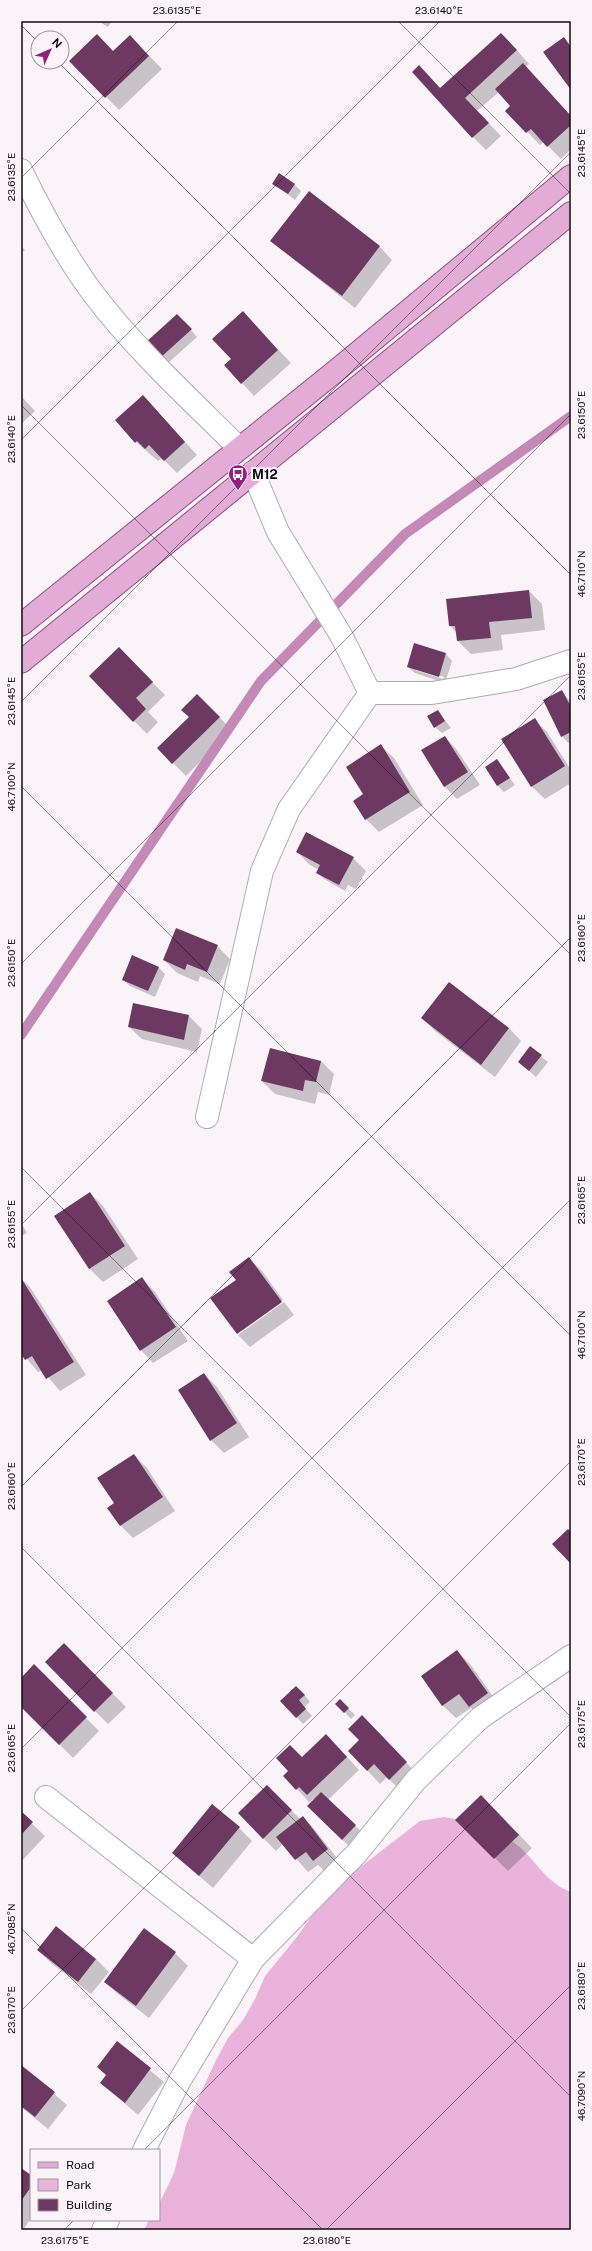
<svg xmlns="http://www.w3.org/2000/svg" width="592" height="2251" font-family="'Public Sans',sans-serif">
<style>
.green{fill:#eab3dc}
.shadow{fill:#0003;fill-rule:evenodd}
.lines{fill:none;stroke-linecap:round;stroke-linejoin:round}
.stream{stroke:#c589b7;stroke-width:10}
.building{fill:#6d3862}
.minor-casing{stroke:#b0aaae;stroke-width:24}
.major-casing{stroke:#8d5080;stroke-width:24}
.minor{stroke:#fff;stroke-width:22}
.major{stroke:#e3acd7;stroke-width:22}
.ticks{fill:none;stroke:#0e0c0e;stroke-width:1;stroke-opacity:0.45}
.labels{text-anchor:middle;stroke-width:4;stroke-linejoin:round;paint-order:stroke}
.poi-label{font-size:13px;font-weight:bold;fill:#0e0c0e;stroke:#faf4f9;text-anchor:start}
.neatline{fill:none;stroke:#0e0c0e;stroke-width:1.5}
.ticks-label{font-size:10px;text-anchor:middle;fill:#0e0c0e}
</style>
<rect width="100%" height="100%" fill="#faf4f9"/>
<path class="green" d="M 444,1817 C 468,1821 493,1828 513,1842 C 534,1856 545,1883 571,1892 L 571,2230 L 144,2230 L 149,2220 L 159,2220 L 159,2204 L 174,2173 L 186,2125 L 216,2060 L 228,2038 L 243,2020 L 255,1999 L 265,1976 L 296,1938 L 324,1899 L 341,1882 L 420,1821 Z"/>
<path class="shadow" d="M 98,21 L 112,21 L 108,27 Z
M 130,36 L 162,69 L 119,110 L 71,61 L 113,52 Z
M 514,47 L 529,64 L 525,67 L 571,116 L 571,149 L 561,159 L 544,142 L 540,145 L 507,111 L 512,106 L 499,92 L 477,111 L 501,136 L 486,150 L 473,137 L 432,80 L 441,89 Z
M 273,183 L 294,184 L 301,191 L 295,200 Z
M 309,192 L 380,247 L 392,260 L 355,308 L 278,247 Z
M 21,246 L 25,250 L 21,253 Z
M 243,313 L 291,363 L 254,396 L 242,383 L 232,359 Z
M 184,322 L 197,337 L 167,364 L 160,358 Z
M 21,396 L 35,411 L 21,424 Z
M 155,409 L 197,455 L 177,473 L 162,458 L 158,461 L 136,442 Z
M 529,591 L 542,604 L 545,630 L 501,635 L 503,650 L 471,654 L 458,641 L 457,633 L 450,626 L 447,599 Z
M 415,645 L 446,654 L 452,661 L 445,683 L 415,673 L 408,667 ZM 415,668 L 444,677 L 443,679 L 415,670 Z
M 119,649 L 165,695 L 148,712 L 158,722 L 147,734 L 90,676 Z
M 562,691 L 571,703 L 571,741 L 568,743 L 562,736 Z
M 197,695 L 232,730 L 186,776 L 173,763 Z
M 438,711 L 451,728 L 442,733 L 435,727 Z
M 534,719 L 547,732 L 571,770 L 571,783 L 545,799 L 532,787 L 519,766 Z
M 445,737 L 457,750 L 480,785 L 457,799 L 444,786 Z
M 381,746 L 394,758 L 423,805 L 379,832 L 366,819 L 364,795 Z
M 497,761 L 515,785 L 504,792 L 498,786 Z
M 297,852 L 353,858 L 366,871 L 356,889 L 348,885 L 345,891 L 324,879 L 317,873 L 319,870 L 310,865 Z
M 217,946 L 230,959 L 220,984 L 200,976 L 198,982 L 177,973 L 164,960 Z
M 158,967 L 165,974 L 155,997 L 130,986 L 123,980 Z
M 134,1004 L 189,1016 L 202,1029 L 197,1052 L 142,1039 L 129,1027 Z
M 422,1018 L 509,1028 L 521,1041 L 495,1077 L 435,1031 Z
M 530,1048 L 548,1062 L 536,1077 L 519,1062 Z
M 321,1061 L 334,1074 L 329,1095 L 318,1092 L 315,1104 L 275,1094 L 262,1081 Z
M 90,1193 L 103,1206 L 138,1259 L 103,1282 L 90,1269 L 55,1216 Z
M 21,1223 L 27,1233 L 21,1236 Z
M 249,1258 L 262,1271 L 283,1300 L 238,1332 L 238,1334 L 212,1298 L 237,1280 Z
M 21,1278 L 30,1287 L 86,1375 L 60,1391 L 42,1370 L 38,1372 L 21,1352 Z
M 142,1279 L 155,1292 L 188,1341 L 153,1363 L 141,1350 Z
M 284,1302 L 294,1315 L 250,1347 L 238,1335 Z
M 204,1374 L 217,1387 L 249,1437 L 224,1453 L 211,1440 Z
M 134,1455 L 147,1468 L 175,1511 L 133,1538 L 120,1525 L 116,1503 Z
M 64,1645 L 126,1707 L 108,1724 L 46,1662 Z
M 457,1651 L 470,1664 L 500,1706 L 482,1719 L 471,1708 L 456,1718 L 443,1706 L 422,1676 Z
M 34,1666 L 99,1731 L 73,1758 L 21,1706 L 21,1679 Z
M 303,1693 L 310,1702 L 304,1707 L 312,1716 L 303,1724 L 281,1701 Z
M 340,1700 L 355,1715 L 351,1719 L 337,1704 Z
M 360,1740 L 386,1741 L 419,1776 L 402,1792 L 387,1777 L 380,1784 L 349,1751 Z
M 339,1748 L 359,1770 L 328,1800 L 362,1832 L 349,1846 L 308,1806 L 314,1800 L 313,1799 L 309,1802 L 297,1789 L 302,1759 Z
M 267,1786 L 300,1819 L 303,1817 L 315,1830 L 340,1862 L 327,1873 L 318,1865 L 308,1872 L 283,1844 L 276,1851 L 239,1813 Z
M 494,1809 L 532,1848 L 508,1871 L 457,1820 Z
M 21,1813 L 45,1836 L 21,1862 Z
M 239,1828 L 252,1841 L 213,1888 L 173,1853 Z
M 144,1929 L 175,1953 L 188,1966 L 149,2018 L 118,1994 L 105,1982 Z
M 38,1950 L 96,1959 L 109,1972 L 91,1994 L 51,1963 Z
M 117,2043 L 164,2082 L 138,2115 L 101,2083 L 107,2075 Z
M 21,2066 L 67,2105 L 48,2129 L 21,2107 Z
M 21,2169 L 31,2176 L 31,2218 L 23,2230 Z"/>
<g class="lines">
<path class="stream" d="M 21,1035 L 261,681 L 405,534 L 571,416"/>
</g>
<path class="building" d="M 501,33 L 517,50 L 465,98 L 489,123 L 472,138 L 412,72 L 419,65 L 440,88 Z
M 97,34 L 113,51 L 130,35 L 149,56 L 105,98 L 69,61 Z
M 564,37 L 571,47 L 571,90 L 543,52 Z
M 523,63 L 571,116 L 571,125 L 547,147 L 531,129 L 526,133 L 505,111 L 510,106 L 495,89 Z
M 279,173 L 295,184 L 288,194 L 272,184 Z
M 309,191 L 380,246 L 342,296 L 270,241 Z
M 243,311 L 278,350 L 241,384 L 224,365 L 231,359 L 212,339 Z
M 177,314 L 192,329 L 160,358 L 145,343 Z
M 143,395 L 185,442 L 164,461 L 149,445 L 145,449 L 137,441 L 135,443 L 115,420 Z
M 529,590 L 532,618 L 489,622 L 491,638 L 457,641 L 455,626 L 449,626 L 446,599 Z
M 414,643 L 446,653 L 439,677 L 407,667 Z
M 119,647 L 153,682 L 136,698 L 146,709 L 133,722 L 89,676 Z
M 562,690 L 571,707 L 571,732 L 561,737 L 543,700 Z
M 197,694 L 220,717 L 172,764 L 157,748 L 189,717 L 181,710 Z
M 438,710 L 445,721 L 434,728 L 427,716 Z
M 535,718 L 565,766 L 531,787 L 501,739 Z
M 445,736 L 468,772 L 444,787 L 421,750 Z
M 381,744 L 410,792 L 365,820 L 353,801 L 363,794 L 346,767 Z
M 497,759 L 510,778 L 497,786 L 485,767 Z
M 306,832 L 354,857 L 339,885 L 316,873 L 320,865 L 296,852 Z
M 176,928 L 218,945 L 207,972 L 187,964 L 185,970 L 163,960 Z
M 132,955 L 159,967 L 148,991 L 122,980 Z
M 449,982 L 509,1028 L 481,1065 L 421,1018 Z
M 133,1003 L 189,1015 L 184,1040 L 128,1027 Z
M 530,1046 L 542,1055 L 529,1071 L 518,1062 Z
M 270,1048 L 321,1061 L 316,1082 L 305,1080 L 303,1091 L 261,1081 Z
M 90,1192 L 125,1246 L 89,1269 L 54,1216 Z
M 249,1257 L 282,1302 L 237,1334 L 210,1298 L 236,1280 L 229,1272 Z
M 142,1277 L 176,1327 L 140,1351 L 107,1301 Z
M 21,1278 L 74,1362 L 46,1379 L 32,1356 L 25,1360 L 21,1354 Z
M 204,1373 L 237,1423 L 210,1441 L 178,1390 Z
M 134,1454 L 163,1497 L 120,1526 L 107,1508 L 114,1503 L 97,1478 Z
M 568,1529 L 571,1532 L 571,1564 L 552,1544 Z
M 64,1643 L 113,1693 L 94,1712 L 45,1662 Z
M 457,1650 L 488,1693 L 469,1707 L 459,1694 L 442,1706 L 421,1676 Z
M 34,1664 L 87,1717 L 59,1745 L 21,1707 L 21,1678 Z
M 296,1686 L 305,1695 L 299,1700 L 306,1709 L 296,1718 L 280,1701 Z
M 340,1699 L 349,1708 L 344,1713 L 335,1704 Z
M 362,1715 L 407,1762 L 389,1780 L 374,1764 L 367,1771 L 348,1751 L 359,1740 L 348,1729 Z
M 326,1734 L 347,1757 L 307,1795 L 299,1787 L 296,1790 L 283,1776 L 288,1771 L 276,1758 L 290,1745 L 302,1757 Z
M 267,1785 L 292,1810 L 263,1839 L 238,1813 Z
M 321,1792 L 356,1825 L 342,1840 L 307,1806 Z
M 481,1795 L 519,1835 L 494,1859 L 455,1820 Z
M 212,1804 L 240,1827 L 199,1876 L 172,1853 Z
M 21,1811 L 33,1822 L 21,1835 Z
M 303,1816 L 328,1849 L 313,1861 L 306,1852 L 295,1860 L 276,1837 Z
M 56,1926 L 96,1959 L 78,1982 L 37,1950 Z
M 144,1928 L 176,1952 L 136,2006 L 104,1982 Z
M 117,2041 L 151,2068 L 125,2103 L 100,2083 L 106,2075 L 97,2067 Z
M 21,2065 L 55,2092 L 35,2117 L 21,2106 Z
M 21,2168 L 31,2175 L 31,2187 L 21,2201 Z"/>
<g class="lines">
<g class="minor-casing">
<path id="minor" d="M 21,170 C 41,211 67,259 95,296 C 137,351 190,399 239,448
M 253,472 L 278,532 L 342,637 L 370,693
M 370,693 L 432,693 L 516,679 L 571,661
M 207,1117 L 262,871 L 289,809 L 370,693
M 46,1797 L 253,1959
M 144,2150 L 180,2080 L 253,1959 L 357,1853 L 416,1780 L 480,1718 L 571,1656
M 103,2230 L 108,2220"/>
</g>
<g class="major-casing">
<path id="major" d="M 21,625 L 337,370 L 571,176
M 21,662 L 571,213"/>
</g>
<use href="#minor" class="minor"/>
<use href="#major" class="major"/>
</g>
<path class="ticks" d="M 398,21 L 571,194M 21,25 L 38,42M 58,62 L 571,575M 21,178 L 178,21M 21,405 L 571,955M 21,440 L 440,21M 21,702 L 571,152M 21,786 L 571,1336M 21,964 L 571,414M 21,1167 L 571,1717M 21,1225 L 571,675M 21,1487 L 571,937M 21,1547 L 571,2097M 21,1749 L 571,1199M 21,1928 L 323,2230M 21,2011 L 571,1461M 144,2150 L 571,1723M 64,2230 L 74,2220M 326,2230 L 571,1985"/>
<defs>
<g id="bus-pin" transform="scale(1)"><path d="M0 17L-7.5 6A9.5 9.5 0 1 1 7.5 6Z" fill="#922080" stroke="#faf4f9"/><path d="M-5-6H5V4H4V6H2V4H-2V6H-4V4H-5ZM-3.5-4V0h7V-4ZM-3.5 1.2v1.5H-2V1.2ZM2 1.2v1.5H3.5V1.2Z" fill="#fff"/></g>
</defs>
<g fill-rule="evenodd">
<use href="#bus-pin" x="238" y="474"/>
</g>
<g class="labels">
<g class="poi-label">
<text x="252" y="479">M12</text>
</g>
</g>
<rect width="592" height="2251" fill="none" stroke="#faf4f9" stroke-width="44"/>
<rect x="30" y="2149" width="130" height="72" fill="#faf4f9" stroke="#9c979b"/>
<rect x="38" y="2162" width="20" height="6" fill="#e3acd7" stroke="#9c979b"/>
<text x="66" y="2169" font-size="12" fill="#0e0c0e">Road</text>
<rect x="38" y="2179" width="20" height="12" fill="#eab3dc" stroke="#9c979b"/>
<text x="66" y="2189" font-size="12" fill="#0e0c0e">Park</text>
<rect x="38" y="2199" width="20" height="12" fill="#6d3862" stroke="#9c979b"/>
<text x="66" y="2209" font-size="12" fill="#0e0c0e">Building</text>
<g transform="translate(50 50) rotate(45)"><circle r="19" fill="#faf4f9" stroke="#9c979b"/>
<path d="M0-3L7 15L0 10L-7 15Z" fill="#922080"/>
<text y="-6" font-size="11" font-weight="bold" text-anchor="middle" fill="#0e0c0e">N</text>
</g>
<rect x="22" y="22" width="548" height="2207" class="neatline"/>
<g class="ticks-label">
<text x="177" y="14">23.6135°E</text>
<text x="439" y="14">23.6140°E</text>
<text transform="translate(581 153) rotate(-90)" y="4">23.6145°E</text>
<text transform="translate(11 177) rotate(-90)" y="4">23.6135°E</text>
<text transform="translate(581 415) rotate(-90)" y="4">23.6150°E</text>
<text transform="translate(11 439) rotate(-90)" y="4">23.6140°E</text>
<text transform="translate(581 574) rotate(-90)" y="4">46.7110°N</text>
<text transform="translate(581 676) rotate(-90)" y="4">23.6155°E</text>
<text transform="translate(11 701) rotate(-90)" y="4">23.6145°E</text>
<text transform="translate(11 787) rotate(-90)" y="4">46.7100°N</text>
<text transform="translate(581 938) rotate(-90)" y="4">23.6160°E</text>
<text transform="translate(11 963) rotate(-90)" y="4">23.6150°E</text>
<text transform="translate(581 1200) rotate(-90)" y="4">23.6165°E</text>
<text transform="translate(11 1224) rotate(-90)" y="4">23.6155°E</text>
<text transform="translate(581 1335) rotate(-90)" y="4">46.7100°N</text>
<text transform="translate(581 1462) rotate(-90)" y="4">23.6170°E</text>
<text transform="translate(11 1486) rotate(-90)" y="4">23.6160°E</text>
<text transform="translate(581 1724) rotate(-90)" y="4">23.6175°E</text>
<text transform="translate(11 1748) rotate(-90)" y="4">23.6165°E</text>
<text transform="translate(11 1929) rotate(-90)" y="4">46.7085°N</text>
<text transform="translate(581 1986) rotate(-90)" y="4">23.6180°E</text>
<text transform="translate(11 2010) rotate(-90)" y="4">23.6170°E</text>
<text transform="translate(581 2096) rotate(-90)" y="4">46.7090°N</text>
<text x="65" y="2244">23.6175°E</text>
<text x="327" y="2244">23.6180°E</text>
</g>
</svg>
